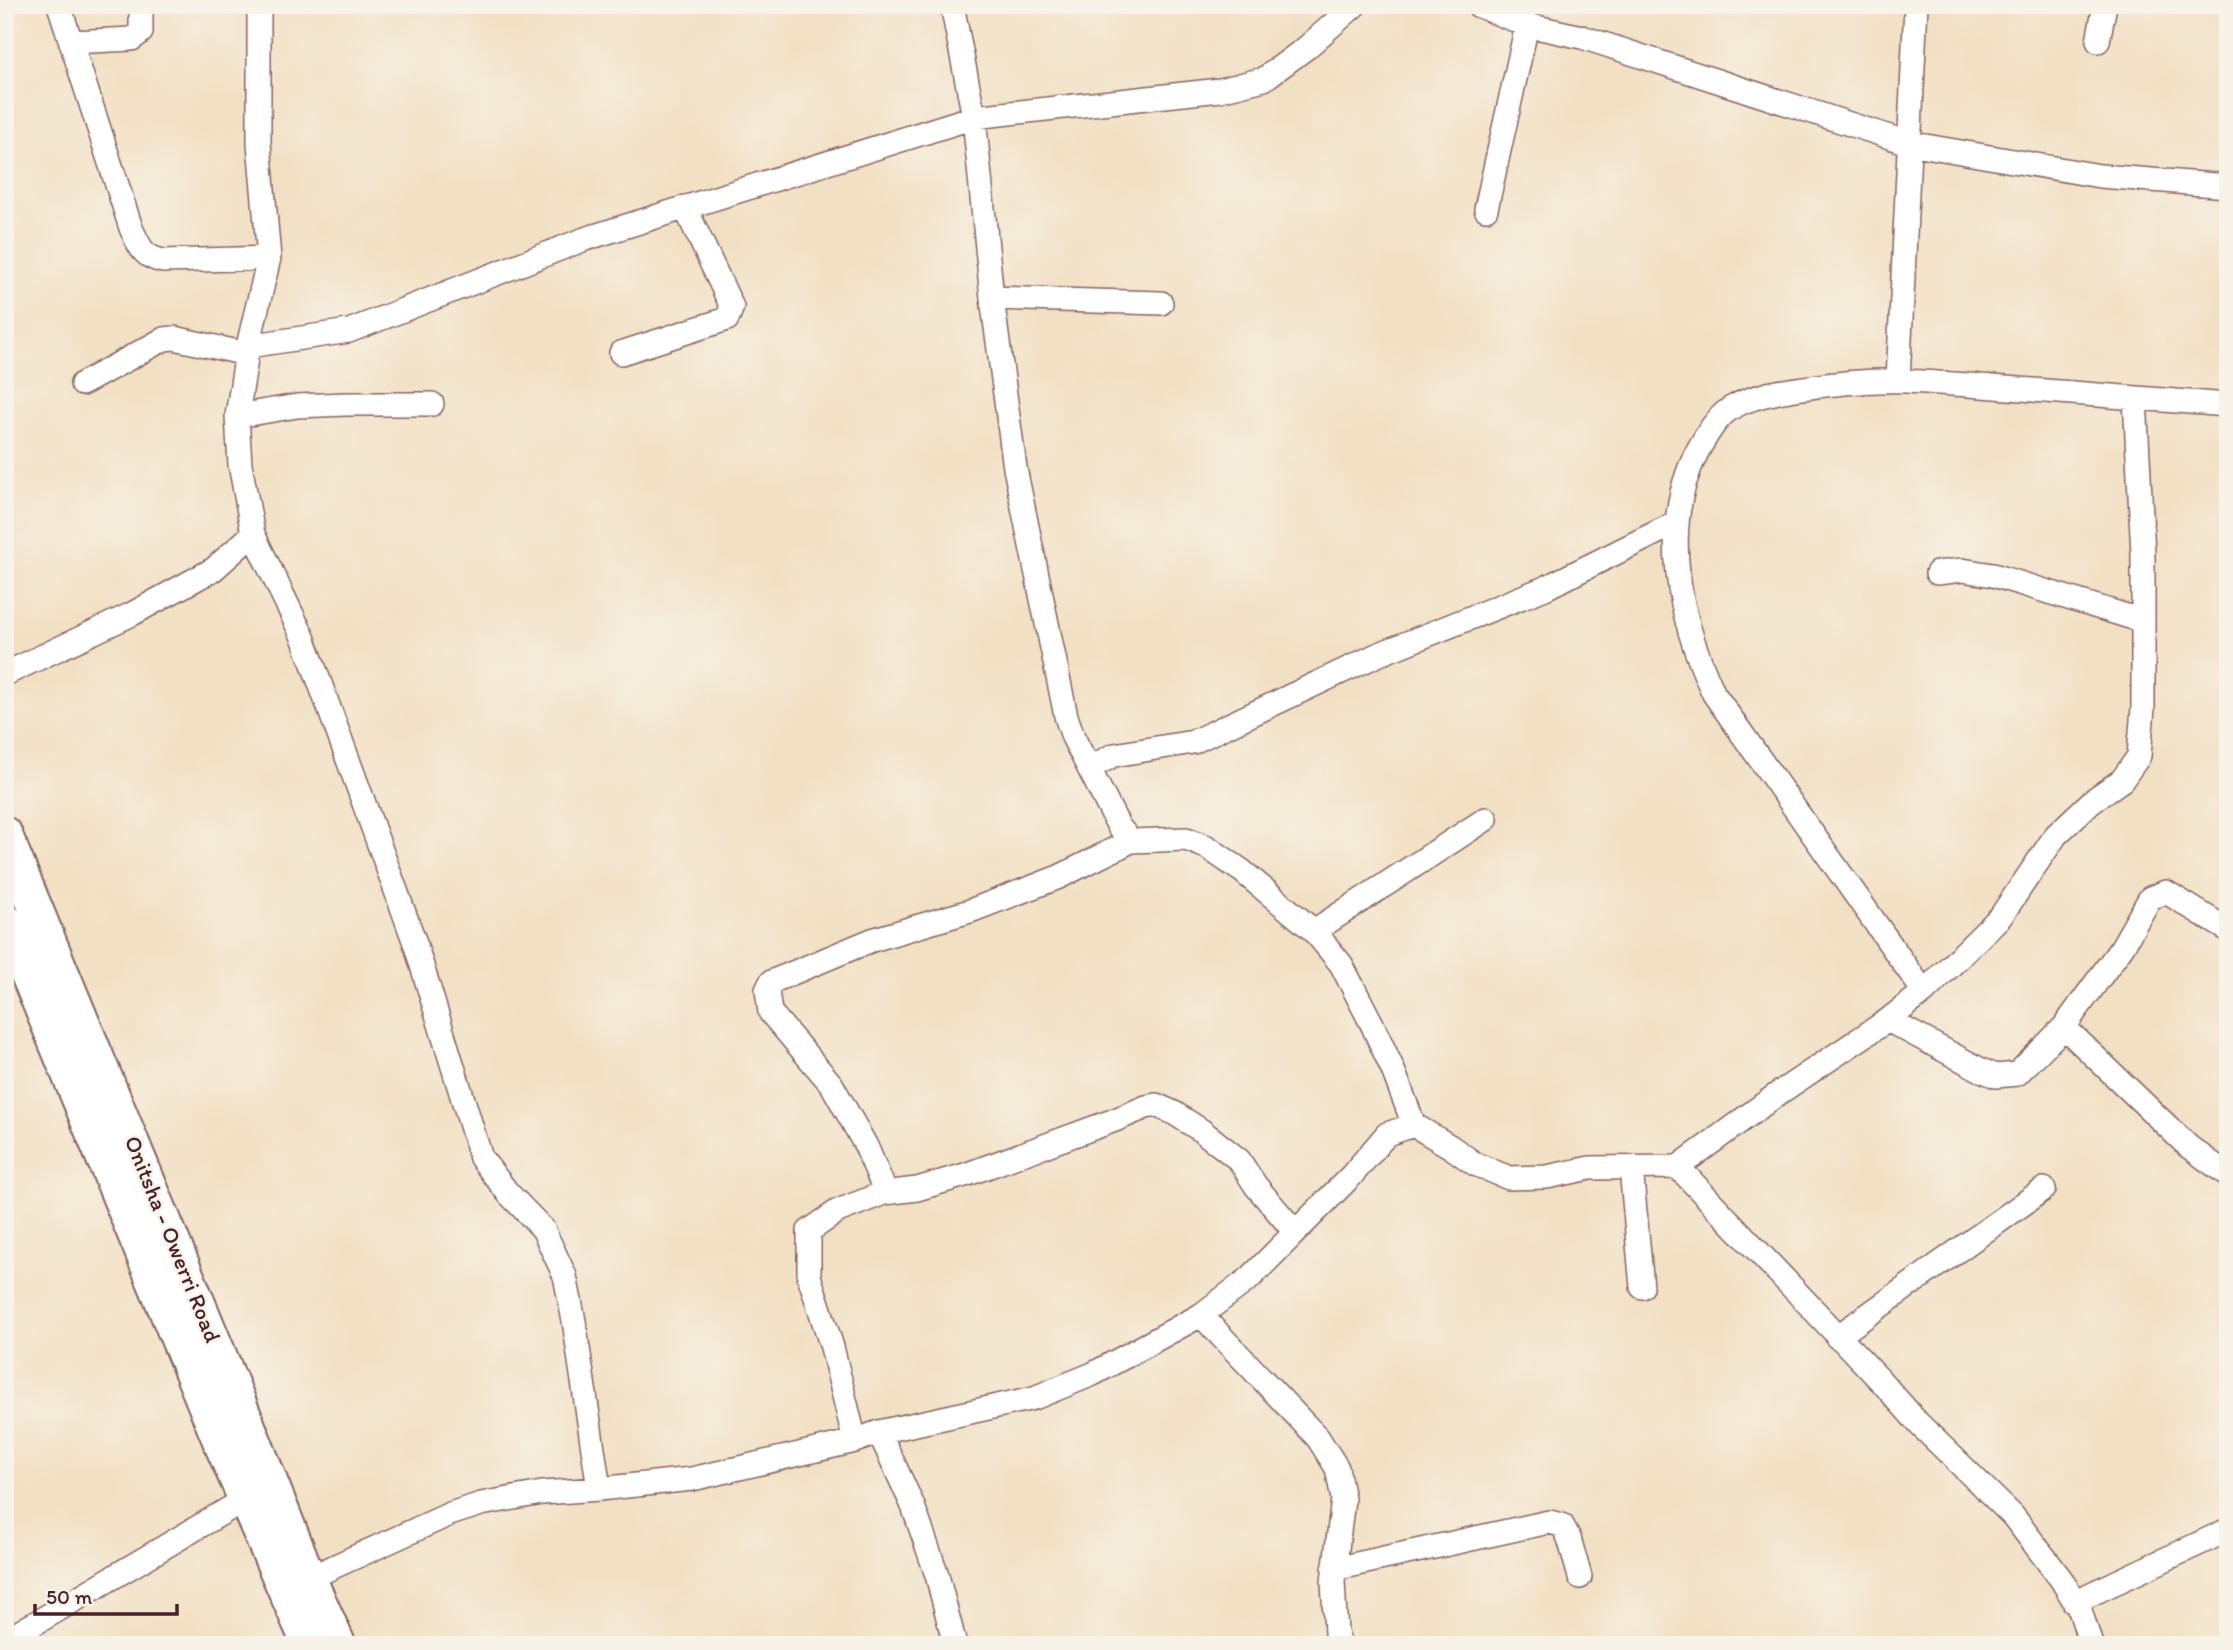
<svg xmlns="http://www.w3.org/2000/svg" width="2233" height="1650" font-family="Itim,sans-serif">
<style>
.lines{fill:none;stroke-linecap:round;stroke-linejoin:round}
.minor-casing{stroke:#856361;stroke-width:26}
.highway-casing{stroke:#856361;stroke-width:37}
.minor{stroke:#fff;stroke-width:23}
.highway{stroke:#fff;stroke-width:33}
.labels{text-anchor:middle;stroke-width:5;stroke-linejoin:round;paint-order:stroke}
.street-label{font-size:23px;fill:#4a1f2b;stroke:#f7f3e8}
</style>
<rect width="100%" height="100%" fill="#f7f3e8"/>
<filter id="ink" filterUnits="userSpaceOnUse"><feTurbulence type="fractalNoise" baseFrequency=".0143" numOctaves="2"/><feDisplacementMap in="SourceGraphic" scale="14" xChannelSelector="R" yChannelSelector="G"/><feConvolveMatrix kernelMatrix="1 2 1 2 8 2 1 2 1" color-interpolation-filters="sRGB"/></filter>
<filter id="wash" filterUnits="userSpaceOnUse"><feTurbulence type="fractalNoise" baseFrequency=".00686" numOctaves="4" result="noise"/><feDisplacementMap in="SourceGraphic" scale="28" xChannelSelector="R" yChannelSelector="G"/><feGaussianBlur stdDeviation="1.57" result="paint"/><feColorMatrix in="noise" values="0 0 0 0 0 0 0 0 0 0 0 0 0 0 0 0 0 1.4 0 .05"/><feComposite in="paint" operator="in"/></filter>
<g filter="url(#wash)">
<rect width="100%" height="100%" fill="#f2e0c4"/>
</g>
<g filter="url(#ink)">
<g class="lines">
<g class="minor-casing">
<path id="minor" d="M 59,5 L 131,228 C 139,245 142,257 163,261 L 269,258
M 952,5 L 974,117 L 992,298 L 1015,468 L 1066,716 L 1073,737 L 1119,827 L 1131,841
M 1477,5 L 1527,25 L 1582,37 L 1908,143 L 2100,176 L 2228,186
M 2098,41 L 2105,5
M 71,42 L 132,39 L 141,32 L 141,5
M 1486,209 L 1527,25
M 992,298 L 1161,303
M 248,346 L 349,331 L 585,239 L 974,117 L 1220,90 L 1264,79 L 1306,48 L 1355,5
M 621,353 L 727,319 L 732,307 L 685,207
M 1898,381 L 1916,5
M 82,384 L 164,339 L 174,338 L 247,354
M 237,416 L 297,406 L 346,404 L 432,404
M 253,534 L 303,637 L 395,888 L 415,943 L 481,1158 L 508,1193 L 543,1229 L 565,1276 L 574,1321 L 599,1489
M 1937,573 L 1962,570 L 1993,575 L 2143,621
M 5,674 L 132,614 L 214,569 L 253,534 L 240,464 L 237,416 L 248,346 L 269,258 L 259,143 L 259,5
M 1089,768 L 1114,755 L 1193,742 L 1377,655 L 1545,588 L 1676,523
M 1314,931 L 1486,819
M 1924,992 L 1714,694 C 1679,619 1658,526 1698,450 C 1707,434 1718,414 1735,406 C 1753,396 1776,392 1796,389 C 1829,384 1873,380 1906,381 C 1948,383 1991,387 2033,390 C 2098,395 2163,400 2228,405
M 1888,1020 L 1981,1070 L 1996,1076 L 2017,1074 L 2064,1027 L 2122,947 L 2150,898 L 2166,892 L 2228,930
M 2064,1027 L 2189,1147 L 2228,1175
M 1678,1167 L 1881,1381 L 1919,1424 L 2013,1516 L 2061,1579 L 2080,1610 L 2091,1645
M 1631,1168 L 1642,1287
M 884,1193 L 883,1186 L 866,1146 L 832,1085 L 770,1012 L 767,990 L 771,982 L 872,940 L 970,911 L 1059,877 L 1131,841 L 1186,839 L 1207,847 L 1242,871 L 1314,931 L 1341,964 L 1372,1024 L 1393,1070 L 1414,1125
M 1201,1315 L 1318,1438 L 1337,1468 L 1343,1499 L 1333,1582 L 1336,1633 L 1340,1645
M 1837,1337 L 2044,1189
M 879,1432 L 913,1506 L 937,1575 L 955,1645
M 855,1441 L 832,1347 L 809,1276 L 809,1231 L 838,1211 L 884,1193 L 917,1189 L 965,1175 L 1115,1120 L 1146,1107 L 1156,1105 L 1174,1113 L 1202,1131 L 1239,1160 L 1256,1186 L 1295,1232
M 1334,1569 L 1549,1522 L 1562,1525 L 1569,1538 L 1580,1577
M 309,1578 L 450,1514 L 481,1504 L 542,1493 L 599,1489 L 692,1479 L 855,1441 L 879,1432 L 1034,1398 L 1093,1374 L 1201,1315 L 1250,1278 L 1351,1176 L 1387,1134 L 1414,1125 L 1451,1147 L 1475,1164 L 1509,1178 L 1547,1177 L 1590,1168 L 1678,1167 L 1779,1093 L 1888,1020 L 1924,992 L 2001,916 L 2056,835 L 2092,801 L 2122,780 L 2139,756 L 2143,708 L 2143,554 L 2135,398
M 2074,1602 L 2228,1530
M 5,1641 L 244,1500"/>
</g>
<g class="highway-casing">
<path id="highway" d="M 5,834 L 235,1392 L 309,1578 L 339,1645
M 5,920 L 220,1442 L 309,1645"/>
</g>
<use href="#minor" class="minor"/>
<use href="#highway" class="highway"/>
</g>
</g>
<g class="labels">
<g class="street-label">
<text transform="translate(173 1239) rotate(68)" y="8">Onitsha - Owerri Road</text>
</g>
</g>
<rect width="2233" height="1650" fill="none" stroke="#f7f3e8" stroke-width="28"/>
<path d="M35 1604v10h142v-10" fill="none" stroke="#4a1f2b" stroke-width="3.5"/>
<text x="46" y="1604" font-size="21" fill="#4a1f2b" stroke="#f7f3e8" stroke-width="5" paint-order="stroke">50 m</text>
</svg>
